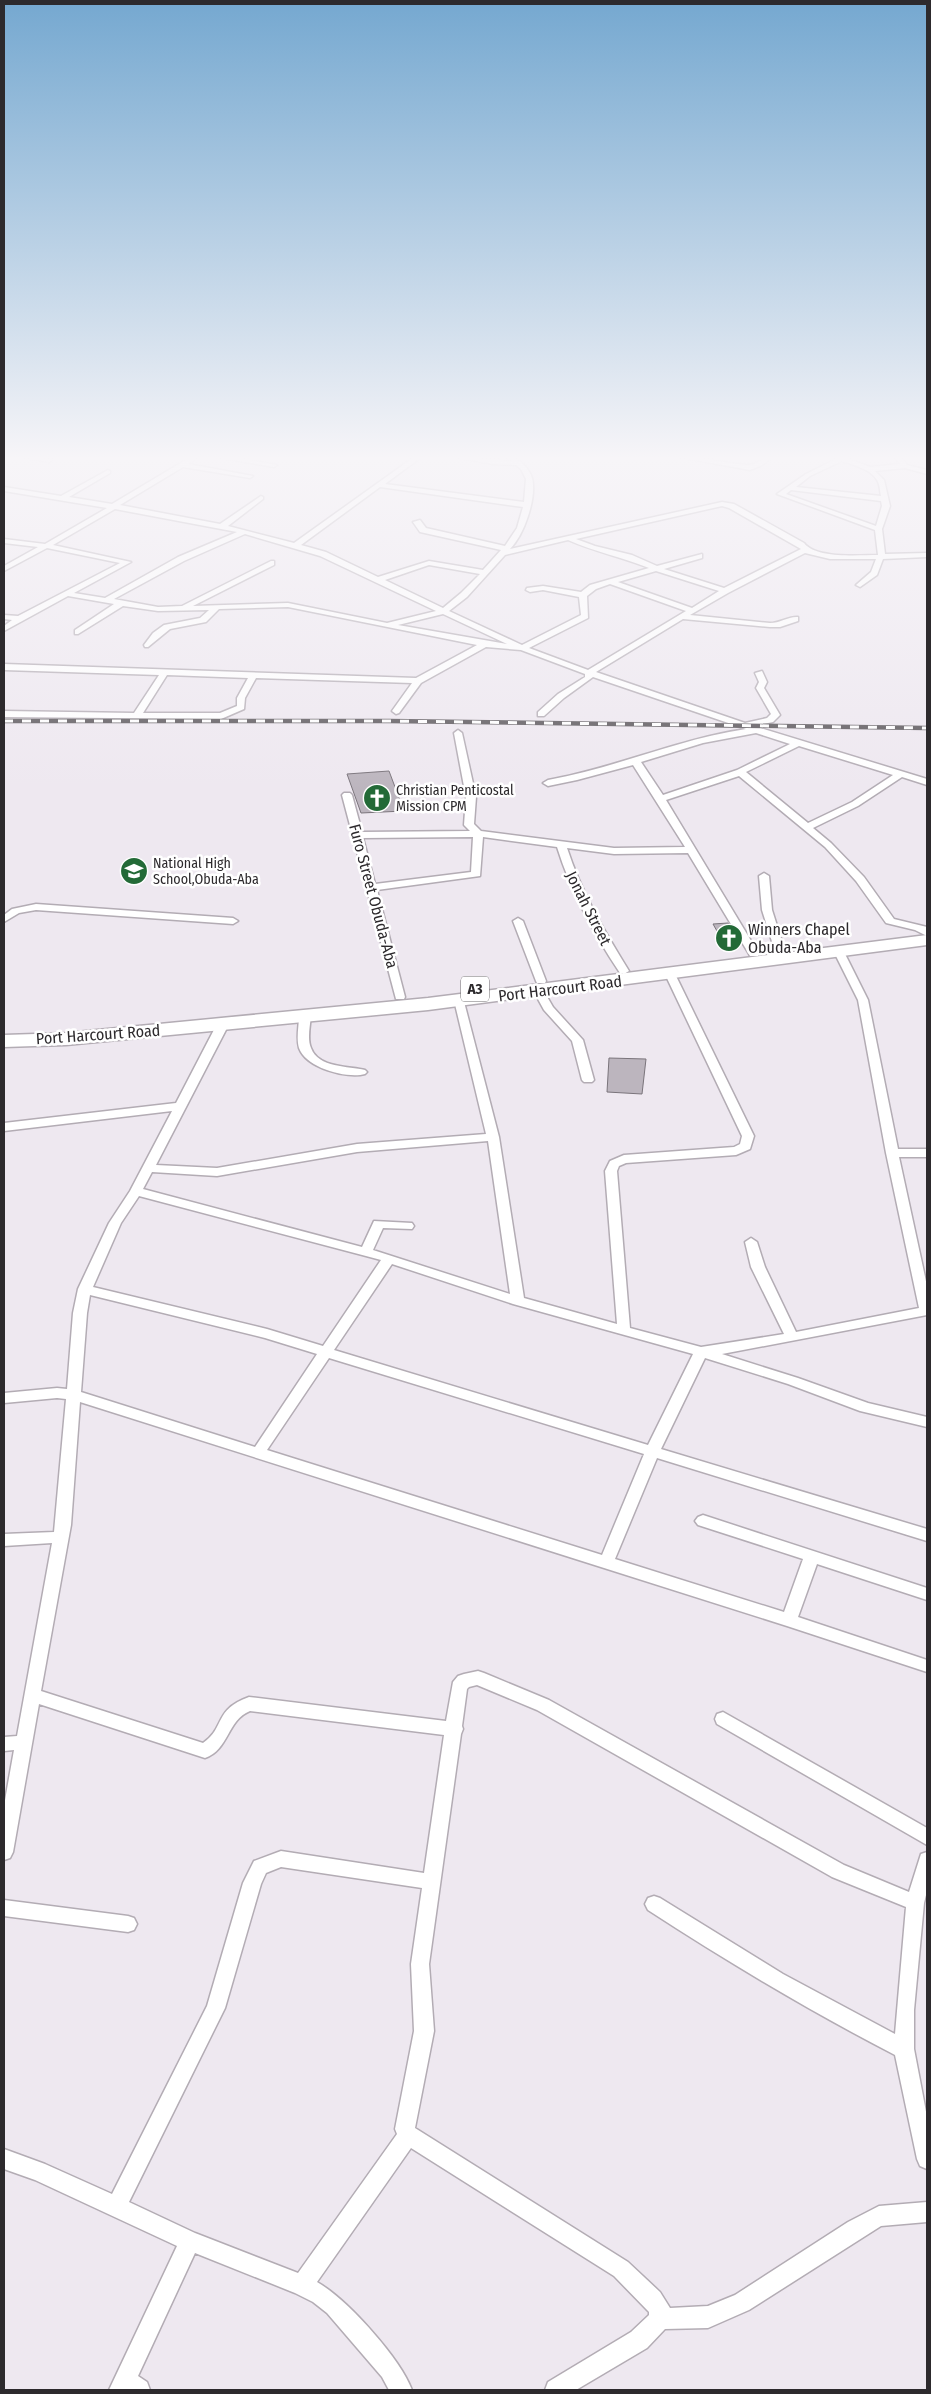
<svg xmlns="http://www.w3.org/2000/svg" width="931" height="2394" font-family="'Fira Sans Condensed',sans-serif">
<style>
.building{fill:#bcb5be;stroke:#7a747b}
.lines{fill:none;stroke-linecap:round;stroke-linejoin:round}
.minor-casing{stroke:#b3acb4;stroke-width:3}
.trunk-casing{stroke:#b3acb4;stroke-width:3}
.minor{fill:#fff;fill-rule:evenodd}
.trunk{fill:#fff;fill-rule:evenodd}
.rail-casing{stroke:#595559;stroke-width:4.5}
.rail{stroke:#fff;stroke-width:3;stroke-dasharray:9;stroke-linecap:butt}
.labels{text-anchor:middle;stroke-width:5;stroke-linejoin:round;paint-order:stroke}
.far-poi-label{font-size:14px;fill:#2d2a2d;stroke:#fff;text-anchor:start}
.shield{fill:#fff;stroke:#6c6a6c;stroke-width:1}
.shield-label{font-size:15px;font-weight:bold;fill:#2d2a2d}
.street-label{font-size:16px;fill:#2d2a2d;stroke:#fff}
.poi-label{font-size:16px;fill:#2d2a2d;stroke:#fff;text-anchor:start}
</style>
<rect width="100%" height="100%" fill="#eee8f0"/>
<path class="building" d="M 389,771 L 404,811 L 361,813 L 347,774 Z
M 728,923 L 737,937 L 740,945 L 726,947 L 713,924 Z
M 609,1058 L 646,1059 L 642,1094 L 607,1092 Z"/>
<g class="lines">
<g class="minor-casing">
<path id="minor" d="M 12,455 L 28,455 L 52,460 L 49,462 Z
M 194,455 L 201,455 L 188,464 L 253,476 L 250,478 L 183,467 L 120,505 L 220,524 L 261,496 L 263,497 L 263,499 L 228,526 L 294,543 L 417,455 L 424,455 L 385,484 L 524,502 L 526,479 L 521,469 L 516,465 L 493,464 L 444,455 L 511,461 L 505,455 L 512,455 C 520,462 529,467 532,478 C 537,498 524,535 510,549 L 722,502 L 734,504 L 804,543 C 816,559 858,555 878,555 L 875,530 L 777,494 L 806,474 L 836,459 L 833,457 L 832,455 L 838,455 L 870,467 L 900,464 L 893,455 L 899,455 L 907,465 L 927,470 L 927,474 L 905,468 L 875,471 L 884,480 L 890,506 L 882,529 L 885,554 L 927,553 L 927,557 L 883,559 L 877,575 L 860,587 L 856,585 L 871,572 L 876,559 L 830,559 L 805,553 L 728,593 L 690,615 L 770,623 C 780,623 789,616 798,617 L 798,621 L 780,627 L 770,627 L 683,619 L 596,672 L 745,723 L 767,718 L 771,714 L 756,688 L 759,682 L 755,673 L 762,671 L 767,682 L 764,688 L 780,715 L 773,722 L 754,726 L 927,779 L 927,785 L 902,777 L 858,806 L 813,828 L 831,843 L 864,877 L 894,919 L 927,927 L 927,936 L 915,930 L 886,923 L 856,881 L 825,847 L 739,776 L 666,800 L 759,954 L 758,956 L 750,956 L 749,954 L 688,853 L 614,854 L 567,848 C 581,892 605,932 629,971 L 624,974 L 620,973 C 594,934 571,892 557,847 L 483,837 L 480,876 L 377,890 L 405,997 L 404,999 L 396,999 L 342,795 L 344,793 L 350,793 L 352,795 L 362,832 L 470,831 L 464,825 L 466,797 L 454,733 L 458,730 L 462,733 L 476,797 L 474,824 L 481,831 L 614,848 L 685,847 L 633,765 L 577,780 L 548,786 L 543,783 L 548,780 C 616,768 678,739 746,729 L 593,677 L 564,698 L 544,716 L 538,716 L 538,712 L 558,694 L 585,677 L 585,674 L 521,650 L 486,647 L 421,683 L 399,713 L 396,714 L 392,711 L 412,683 L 256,678 L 245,698 L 244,709 L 221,719 L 4,717 L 4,711 L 134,713 L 159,675 L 4,670 L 4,664 L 416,678 L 477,645 L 288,607 L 219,609 L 206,622 L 170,629 L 148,647 L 145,647 L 144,645 L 153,633 L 164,625 L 200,618 L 209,610 L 158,611 L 123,606 L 78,634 L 75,634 L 75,630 L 114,604 L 68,596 L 4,631 L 4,626 L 12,620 L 4,619 L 4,615 L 18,616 L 120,563 L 47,548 L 4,571 L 4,566 L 38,547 L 4,543 L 4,539 L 45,544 L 107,508 L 4,491 L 4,487 L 61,496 L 108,470 L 110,471 L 110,473 L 69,497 L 112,504 ZM 842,461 C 853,465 871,469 877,480 C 880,484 880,492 881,496 L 796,487 L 810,476 ZM 380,487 L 523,507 L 517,528 L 505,546 L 426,528 L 420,520 L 413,522 L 420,532 L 501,550 L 483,570 L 429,561 L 378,577 L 326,552 L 301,545 ZM 791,490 L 881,501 L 882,506 L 876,526 L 786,494 ZM 722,506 L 729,508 L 801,549 L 724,588 L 664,569 L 702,558 L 702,554 L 657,566 L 632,555 L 595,546 L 576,539 ZM 115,509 L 237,532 L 178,557 L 105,598 L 74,593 L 131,562 L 53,545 ZM 245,534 L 320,556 L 436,611 L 387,623 L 288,603 L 193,606 L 274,565 L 274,561 L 271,561 L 182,606 L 158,607 L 114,599 L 184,561 ZM 568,540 C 595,552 622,557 649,568 L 590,585 L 581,592 L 543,586 L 527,588 L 526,590 L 530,592 L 543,590 L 579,597 L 581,615 L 522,645 L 449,611 L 467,597 L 505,555 ZM 429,565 L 480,574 L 461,593 L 443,608 L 385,580 ZM 656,571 L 719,591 L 692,608 L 618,582 ZM 610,584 L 686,611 L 588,670 L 529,648 L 588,618 L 587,596 L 596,589 ZM 443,614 L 507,644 L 398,625 ZM 167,675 L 248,678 L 237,698 L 237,706 L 220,713 L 143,713 ZM 756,733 L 790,744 L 737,770 L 663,795 L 641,762 L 703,743 ZM 799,746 L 893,775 L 852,802 L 808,823 L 746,772 ZM 473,837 L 471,872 L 375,884 L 363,838 Z
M 205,455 L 220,455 L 277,465 L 274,467 Z
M 668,455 C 695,455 720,463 747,465 C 758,466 764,455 775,455 L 762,465 L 750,470 Z
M 764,873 L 769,876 L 772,910 L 785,951 L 780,954 L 775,951 L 762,910 L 759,876 Z
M 36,904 L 233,918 L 238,921 L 233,924 L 36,910 L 19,913 L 4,922 L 4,915 L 12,909 Z
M 518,918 L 523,921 L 546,981 L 545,983 L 537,983 L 536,981 L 513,921 Z
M 839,949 L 844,952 L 868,1000 L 898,1149 L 927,1149 L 927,1157 L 899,1157 L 927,1286 L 927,1315 L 722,1354 L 798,1378 L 868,1403 L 927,1417 L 927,1427 L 860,1411 L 788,1384 L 705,1358 L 661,1449 L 927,1529 L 927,1541 L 657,1458 L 615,1559 L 784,1612 L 803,1559 L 698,1525 L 695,1521 L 698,1517 L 703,1515 L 927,1588 L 927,1600 L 817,1564 L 798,1617 L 927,1660 L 927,1672 L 787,1626 L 80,1402 L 71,1525 L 41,1691 L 203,1743 C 226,1727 213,1710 249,1697 L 446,1721 L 453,1682 L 458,1676 L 464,1674 L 478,1671 L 484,1673 L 549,1700 L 844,1865 L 909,1892 L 921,1854 L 927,1852 L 927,1891 L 924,1903 L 914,2010 L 914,2049 L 927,2117 L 927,2169 L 920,2166 L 917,2159 L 895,2055 C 810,2011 728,1962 648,1910 L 645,1904 L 648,1898 L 654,1896 L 660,1898 L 783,1974 L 895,2034 L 906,1907 L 832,1877 L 537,1710 L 477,1685 L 469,1687 L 467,1689 L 462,1726 L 463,1729 L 461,1734 L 429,1964 L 434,2031 L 415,2128 L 628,2262 L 660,2292 L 670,2308 L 708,2306 L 735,2295 L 848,2222 L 879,2206 L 927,2202 L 927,2222 L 881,2226 L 749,2310 L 708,2328 L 665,2329 L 647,2348 L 576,2390 L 545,2390 L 548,2382 L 631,2332 L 649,2315 L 649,2312 L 614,2276 L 411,2148 L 317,2282 C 347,2299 400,2358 412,2390 L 389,2390 L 382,2377 L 327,2313 L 313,2302 L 295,2293 L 195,2253 L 138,2376 L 147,2382 L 150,2390 L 109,2390 L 177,2246 L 35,2180 L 4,2169 L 4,2149 L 45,2164 L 112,2194 L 207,2006 L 243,1883 L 254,1861 L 281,1851 L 424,1873 L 444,1735 L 250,1711 C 227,1720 229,1750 205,1758 L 39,1704 L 13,1852 L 10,1858 L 4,1860 L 4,1806 L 14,1750 L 4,1751 L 4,1737 L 17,1736 L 52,1543 L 4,1546 L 4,1534 L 54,1532 L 66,1399 L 57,1398 L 4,1403 L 4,1393 L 57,1388 L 67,1389 L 73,1313 L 78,1289 L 109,1223 L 130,1191 L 172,1111 L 4,1131 L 4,1123 L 176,1103 L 217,1024 L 223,1021 L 229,1024 L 156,1165 L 217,1168 L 357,1144 L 486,1134 L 454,1000 L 459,997 L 463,998 L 499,1137 L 524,1298 L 617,1324 L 605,1171 L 610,1161 L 624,1155 L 734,1147 L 740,1144 L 742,1136 L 665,974 L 670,971 L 675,974 L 754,1136 L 750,1149 L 736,1155 L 626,1163 L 619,1166 L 617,1171 L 630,1328 L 701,1347 L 784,1334 L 751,1267 L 745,1242 L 751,1238 L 757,1242 L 765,1267 L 796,1332 L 919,1308 L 886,1153 L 858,1000 L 834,952 ZM 488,1141 L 510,1294 L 373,1250 L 383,1228 L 412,1229 L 414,1226 L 412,1223 L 374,1221 L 362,1247 L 143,1189 L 152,1172 L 217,1176 L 357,1152 ZM 139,1196 L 366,1256 L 381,1260 L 323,1346 L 267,1329 L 93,1287 L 121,1223 ZM 392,1264 L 513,1304 L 693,1354 L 648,1445 L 334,1350 ZM 90,1295 L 265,1338 L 317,1354 L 255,1447 L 81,1392 L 87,1313 ZM 329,1358 L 644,1454 L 602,1555 L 267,1450 ZM 281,1867 L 422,1888 L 411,1964 L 414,2031 L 395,2129 L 397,2134 L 298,2273 L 195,2233 L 129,2202 L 225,2008 L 261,1884 L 266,1873 Z
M 538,987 L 542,988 L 553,1007 L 583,1040 L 594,1080 L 592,1082 L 584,1082 L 582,1080 L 572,1041 L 544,1010 L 533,990 Z
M 305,1013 L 311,1016 C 310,1026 307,1039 311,1048 C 318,1068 349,1066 365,1070 L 367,1072 L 365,1074 C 347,1079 306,1068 299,1048 C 296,1038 299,1026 299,1016 Z
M 723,1712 L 927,1828 L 927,1845 L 717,1724 L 715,1719 L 717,1714 Z
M 4,1900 L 128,1916 L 134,1918 L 137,1924 L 134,1930 L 128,1932 L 4,1916 Z"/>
</g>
<g class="trunk-casing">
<path id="trunk" d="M 927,935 L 927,945 L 428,1010 L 66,1045 L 4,1047 L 4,1035 L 66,1033 L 428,998 Z"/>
</g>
<use href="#minor" class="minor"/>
<use href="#trunk" class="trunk"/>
<g class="rail-casing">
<path id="rail" d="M 4,721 L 389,721 L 927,728"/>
</g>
<use href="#rail" class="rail"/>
</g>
<linearGradient id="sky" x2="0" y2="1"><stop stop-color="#75a8d0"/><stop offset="0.58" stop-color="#f7f5f8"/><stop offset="1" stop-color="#f7f5f8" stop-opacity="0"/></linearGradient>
<rect width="931" height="790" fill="url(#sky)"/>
<defs>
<g id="church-disc" transform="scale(1.4375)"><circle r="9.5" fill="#236a37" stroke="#fff"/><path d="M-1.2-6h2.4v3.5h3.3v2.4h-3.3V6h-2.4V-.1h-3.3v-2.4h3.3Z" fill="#fff"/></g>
<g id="school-disc" transform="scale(1.4375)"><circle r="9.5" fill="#236a37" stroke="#fff"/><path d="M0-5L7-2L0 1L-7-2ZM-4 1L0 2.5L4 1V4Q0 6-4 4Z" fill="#fff"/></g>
</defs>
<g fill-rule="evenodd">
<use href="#church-disc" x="377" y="798"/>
<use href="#school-disc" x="134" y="871"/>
<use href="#church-disc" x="729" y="938"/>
</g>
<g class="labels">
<g class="far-poi-label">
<text x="396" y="795">Christian Penticostal<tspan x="396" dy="16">Mission CPM</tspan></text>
<text x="153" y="868">National High<tspan x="153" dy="16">School,Obuda-Aba</tspan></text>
</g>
<rect class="shield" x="461" y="976.5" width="28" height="25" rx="4"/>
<g class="shield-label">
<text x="475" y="994">A3</text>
</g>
<g class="street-label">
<text transform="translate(374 896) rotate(75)" y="6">Furo Street Obuda-Aba</text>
<text transform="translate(589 908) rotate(63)" y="6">Jonah Street</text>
<text transform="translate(560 988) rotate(-7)" y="6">Port Harcourt Road</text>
<text transform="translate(98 1034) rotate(-4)" y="6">Port Harcourt Road</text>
</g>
<g class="poi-label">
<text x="748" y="935">Winners Chapel<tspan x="748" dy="18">Obuda-Aba</tspan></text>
</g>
</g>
<rect width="931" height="2394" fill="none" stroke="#2d2a2d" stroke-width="10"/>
</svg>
